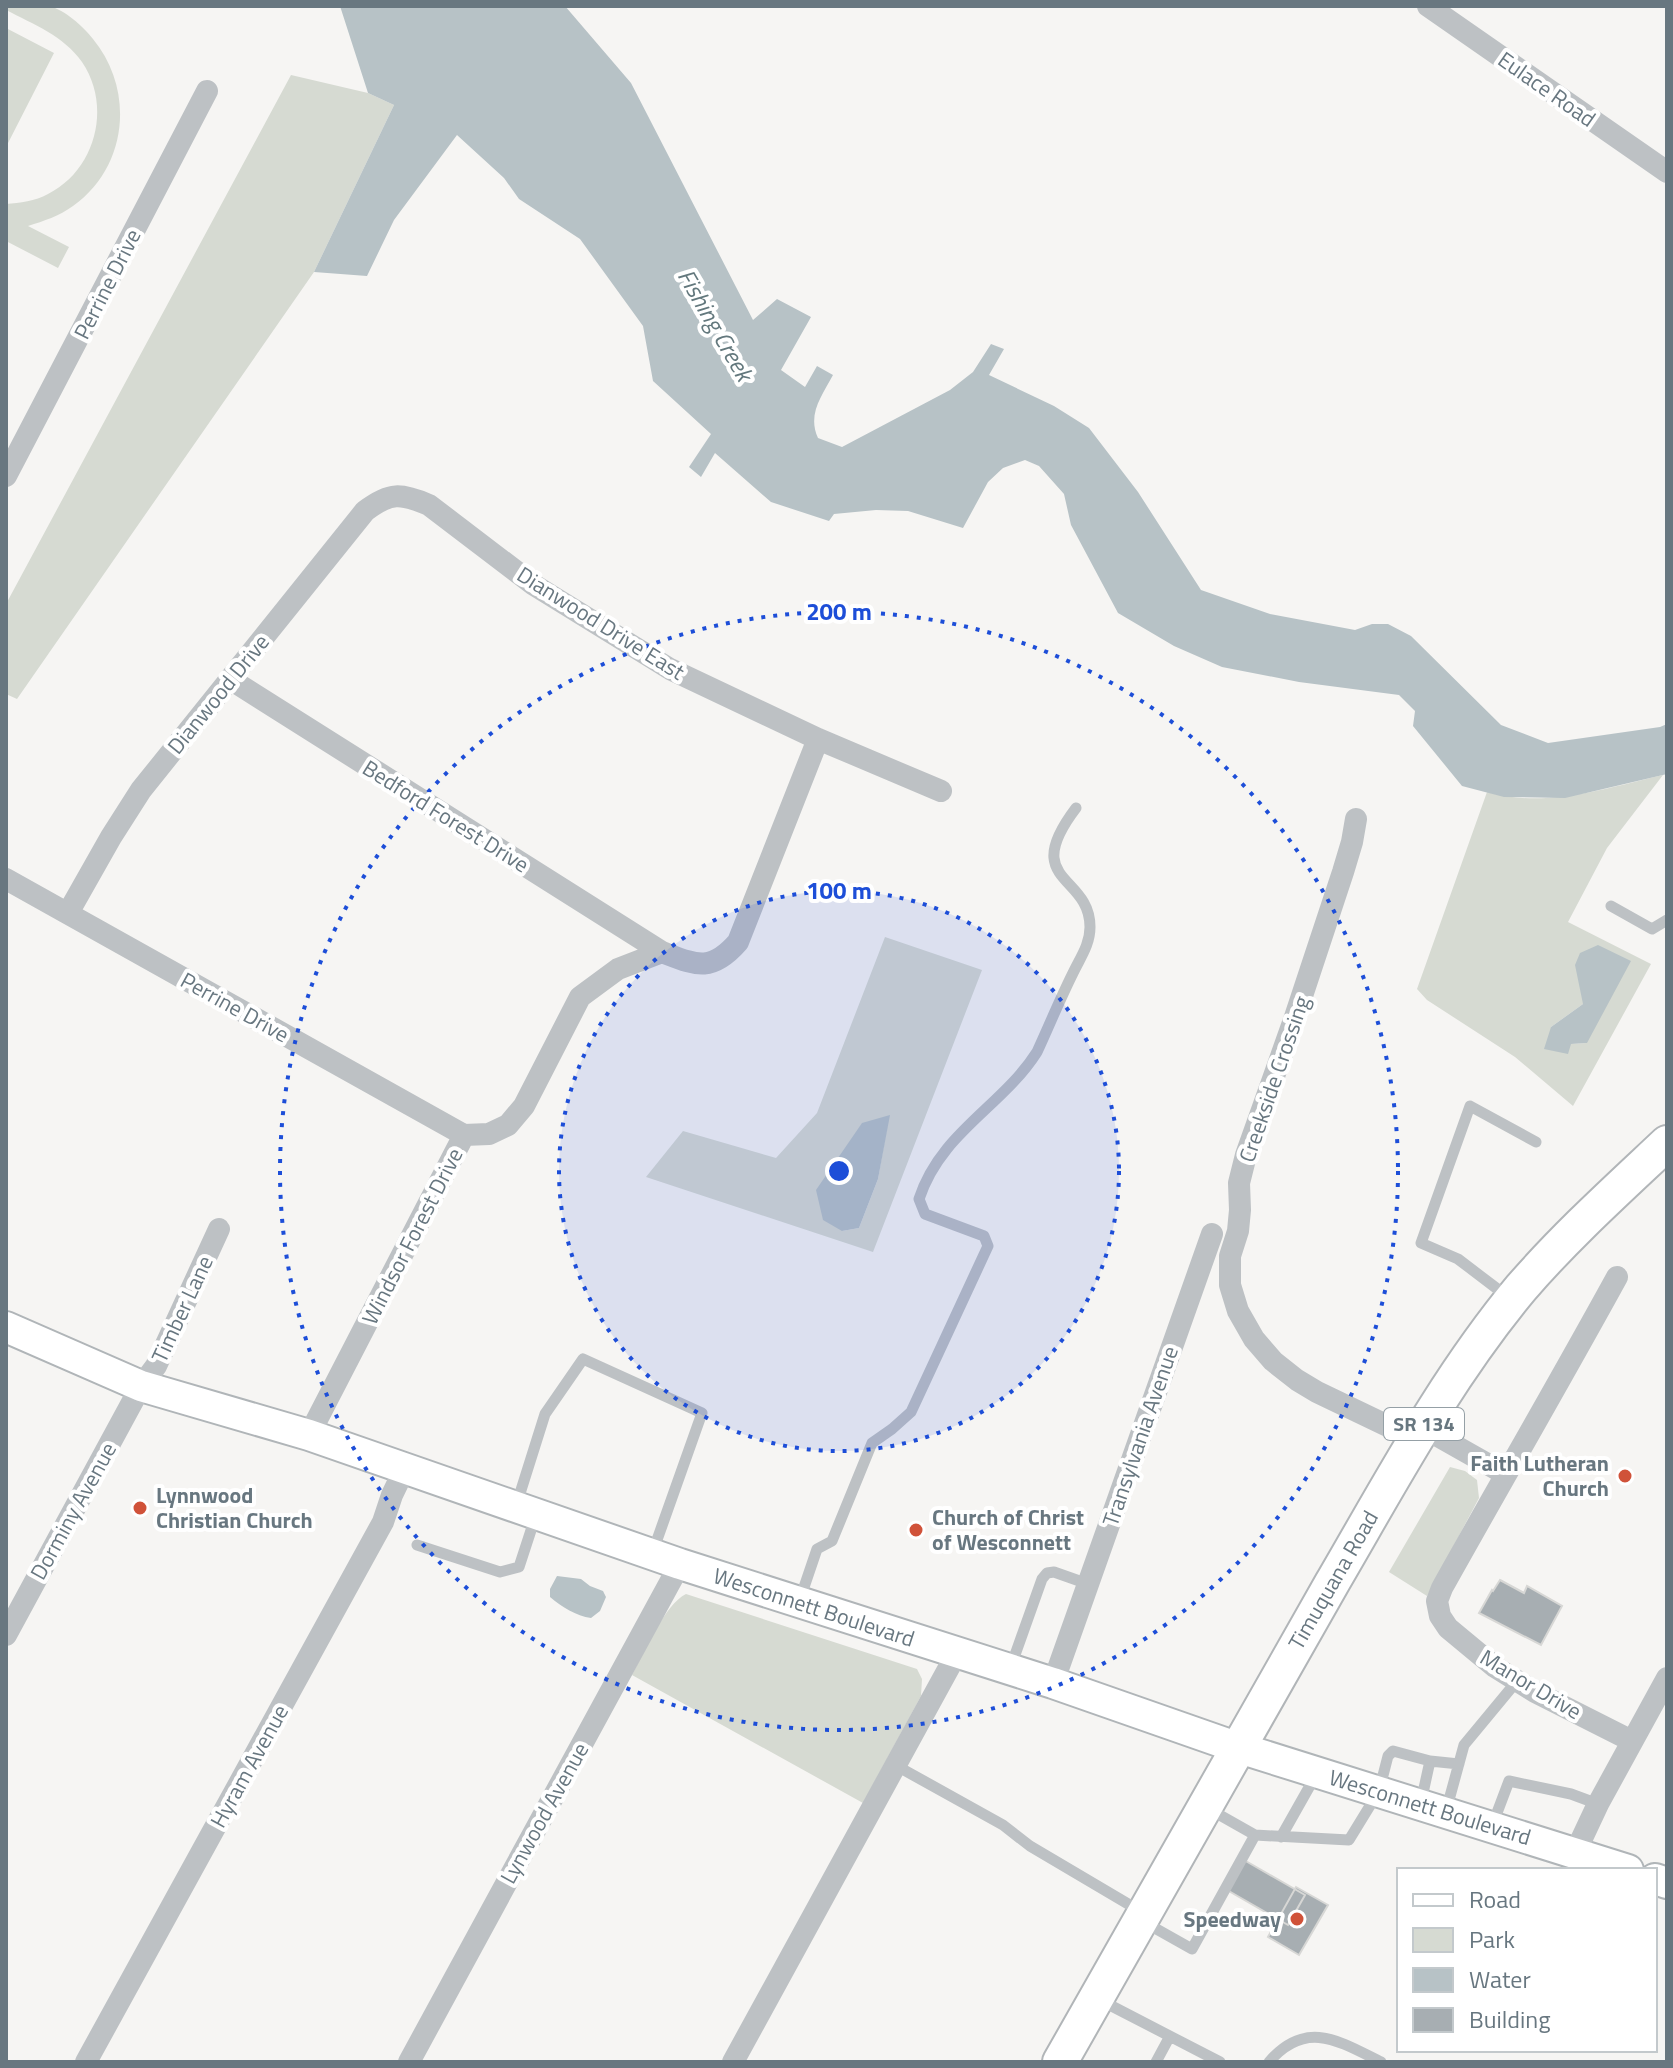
<svg xmlns="http://www.w3.org/2000/svg" width="1673" height="2068" font-family="'Titillium Web',sans-serif">
<style>
.green{fill:#d6dad2;fill-rule:evenodd}
.water{fill:#b7c2c6}
.building{fill:#a7aeb2;stroke:#d7d7d5;stroke-width:2}
.lines{fill:none;stroke-linecap:round;stroke-linejoin:round}
.secondary-casing{stroke:#b0b5b8;stroke-width:34}
.primary-casing{stroke:#b1b5b8;stroke-width:38}
.lane{stroke:#bdc1c4;stroke-width:11}
.street{stroke:#bdc1c4;stroke-width:22}
.secondary{stroke:#fff;stroke-width:30}
.primary{stroke:#fff;stroke-width:34}
.ring{fill:none;stroke:#1d4ed8;stroke-width:4;stroke-dasharray:4 8}
.poi-dot{fill:#d05239;stroke:#fff;stroke-width:3}
.labels{text-anchor:middle;stroke-width:8;stroke-linejoin:round;paint-order:stroke}
.shield{fill:#fff;stroke:#95a0a6;stroke-width:2}
.shield-label{font-size:20px;font-weight:bold;fill:#687780}
.street-label{font-size:22px;fill:#687780;stroke:#fff}
.poi-label{font-size:22px;font-weight:bold;fill:#687780;stroke:#fff;text-anchor:end}
.water-label{font-size:24px;font-style:italic;fill:#63787d;stroke:#fff}
.centre{fill:#1d4ed8;stroke:#fff;stroke-width:4}
.ring-label{font-size:24px;text-anchor:middle;font-weight:bold;fill:#1d4ed8;stroke:#fff;stroke-width:8;stroke-linejoin:round;paint-order:stroke}
</style>
<rect width="100%" height="100%" fill="#f6f5f3"/>
<path class="green" d="M 6,6 C 19,6 36,3 49,6 C 65,10 83,26 93,39 C 135,90 128,167 73,206 C 59,216 44,221 28,226 L 69,247 L 58,268 L 6,241 L 6,204 C 20,203 35,201 48,194 C 96,170 112,106 82,62 C 64,36 33,24 6,10 Z
M 6,28 L 54,53 L 6,147 Z
M 291,75 L 368,93 L 394,105 L 314,272 L 17,699 L 6,694 L 6,604 Z
M 1663,775 L 1607,848 L 1568,922 L 1651,964 L 1573,1106 L 1515,1057 L 1427,1000 L 1417,989 L 1487,792 C 1545,809 1606,788 1663,775 ZM 1583,1004 L 1587,1043 L 1571,1044 L 1551,1027 Z
M 885,937 L 982,970 L 873,1252 L 646,1177 L 683,1131 L 776,1158 L 817,1113 ZM 889,1116 L 878,1179 L 859,1228 L 842,1231 Z
M 1450,1467 L 1465,1471 L 1477,1480 L 1479,1498 L 1427,1596 L 1389,1572 Z
M 686,1594 L 917,1669 L 922,1679 L 921,1696 L 863,1803 L 632,1675 C 644,1653 665,1604 686,1594 Z"/>
<path class="water" d="M 340,6 L 565,6 L 631,83 L 753,320 L 777,299 L 811,317 L 781,370 L 805,387 L 817,366 L 833,375 C 822,396 807,414 818,438 L 842,447 L 950,390 L 973,372 L 991,344 L 1004,349 L 989,375 L 1054,406 L 1089,428 L 1138,492 L 1201,590 L 1270,614 L 1355,630 L 1372,624 L 1388,624 L 1411,636 L 1501,725 L 1548,743 L 1660,727 L 1667,724 L 1667,774 L 1565,798 L 1504,797 L 1462,786 L 1413,726 L 1415,711 L 1399,695 L 1299,682 L 1222,667 L 1174,646 L 1118,613 L 1071,525 L 1064,494 L 1039,466 L 1025,460 L 1003,468 L 988,482 L 963,528 L 908,511 L 876,510 L 834,514 L 829,521 L 771,502 L 715,453 L 701,477 L 689,467 L 711,434 L 653,381 L 643,326 L 580,239 L 519,199 L 504,178 L 457,135 L 394,220 L 367,276 L 314,272 L 394,105 L 368,93 Z
M 1598,945 L 1631,961 L 1587,1043 L 1571,1044 L 1568,1054 L 1544,1049 L 1551,1027 L 1583,1004 L 1575,965 L 1580,953 Z
M 890,1115 L 878,1179 L 859,1228 L 842,1231 L 823,1220 L 816,1190 L 862,1123 Z
M 557,1576 L 581,1579 L 590,1586 L 603,1591 L 606,1597 L 600,1611 L 591,1618 C 576,1616 562,1607 550,1597 L 550,1589 Z"/>
<path class="building" d="M 1500,1580 L 1524,1593 L 1527,1586 L 1562,1606 L 1541,1645 L 1479,1613 L 1492,1590 L 1493,1591 Z
M 1244,1860 L 1305,1895 L 1288,1925 L 1227,1890 Z
M 1296,1887 L 1328,1905 L 1299,1955 L 1268,1937 Z"/>
<g class="lines">
<g class="secondary-casing">
<path id="secondary" d="M 6,1327 L 141,1386 L 309,1435 L 680,1564 L 1053,1683 L 1236,1747 L 1628,1870
M 1655,1879 L 1667,1883"/>
</g>
<g class="primary-casing">
<path id="primary" d="M 1060,2062 C 1150,1902 1240,1742 1332,1583 C 1391,1482 1446,1378 1521,1288 C 1566,1236 1617,1190 1667,1143"/>
</g>
<path class="lane" d="M 1611,906 L 1652,929 L 1667,920
M 1508,1297 L 1458,1259 L 1421,1243 L 1470,1106 L 1536,1142
M 516,1506 L 545,1414 L 583,1359 L 702,1413 L 652,1554
M 417,1545 L 500,1572 L 519,1567 L 536,1515
M 799,1602 L 817,1549 L 832,1541 L 872,1443 L 892,1429 L 911,1412 L 988,1246 L 984,1236 L 925,1214 L 919,1199 C 941,1132 1002,1107 1037,1052 C 1049,1026 1060,999 1073,973 C 1080,958 1090,945 1090,927 C 1090,874 1019,883 1076,808
M 1010,1669 L 1042,1579 L 1047,1573 L 1054,1572 L 1088,1584
M 895,1765 L 1003,1825 L 1030,1846 L 1140,1911
M 1421,1802 L 1430,1761 L 1459,1764
M 1446,1811 L 1464,1745 L 1517,1681
M 1492,1826 L 1509,1781 L 1571,1794 L 1598,1804
M 1255,1835 L 1349,1840 L 1379,1791 L 1388,1756 L 1393,1751 L 1430,1761
M 1281,1837 L 1316,1775
M 1144,1922 L 1192,1949 L 1255,1835 L 1209,1809
M 1100,2000 L 1220,2062
M 1156,2062 L 1170,2036
M 1269,2062 C 1306,2019 1339,2041 1381,2062"/>
<path class="street" d="M 1428,6 L 1667,172
M 6,476 L 207,91
M 230,679 L 662,952
M 1356,819 L 1352,842 L 1343,872 L 1295,1017 L 1246,1155 L 1239,1183 L 1240,1210 L 1238,1231 L 1230,1256 L 1230,1285 L 1238,1311 L 1254,1339 L 1273,1361 L 1297,1380 L 1317,1392 L 1415,1439
M 6,879 L 464,1135
M 68,913 L 111,837 L 141,790 L 365,511 C 390,492 401,493 429,505 L 534,585 L 670,669 L 818,739 L 941,791
M 464,1135 L 489,1134 L 508,1125 L 524,1106 L 580,997 L 618,969 L 662,952 C 696,965 711,973 738,942 L 818,739
M 1617,1277 C 1560,1381 1500,1484 1442,1588 L 1437,1601 L 1440,1616 L 1448,1628 L 1495,1667 L 1535,1692 L 1632,1741
M 1422,1427 L 1505,1474
M 309,1435 L 464,1135
M 6,1635 L 141,1386 L 156,1366 L 219,1229
M 1053,1683 L 1212,1234
M 1575,1853 L 1598,1804 L 1667,1678
M 86,2062 L 383,1522 L 392,1495 L 405,1468
M 409,2062 L 680,1564
M 733,2062 L 957,1653"/>
<use href="#secondary" class="secondary"/>
<use href="#primary" class="primary"/>
</g>
<circle cx="839" cy="1171" r="280" fill="#1d4ed8" fill-opacity=".12"/>
<g class="ring">
<circle cx="839" cy="1171" r="280"/>
<circle cx="839" cy="1171" r="559"/>
</g>
<g class="poi-dot">
<circle cx="1625" cy="1476" r="8"/>
<circle cx="140" cy="1508" r="8"/>
<circle cx="916" cy="1530" r="8"/>
<circle cx="1297" cy="1919" r="8"/>
</g>
<g class="labels">
<rect class="shield" x="1384" y="1408" width="80" height="32" rx="6"/>
<g class="shield-label">
<text x="1424" y="1431">SR 134</text>
</g>
<g class="street-label">
<text transform="translate(1547 89) rotate(35)" y="8">Eulace Road</text>
<text transform="translate(107 284) rotate(-63)" y="8">Perrine Drive</text>
<text transform="translate(601 623) rotate(32)" y="8">Dianwood Drive East</text>
<text transform="translate(218 694) rotate(-51)" y="8">Dianwood Drive</text>
<text transform="translate(446 816) rotate(32)" y="8">Bedford Forest Drive</text>
<text transform="translate(235 1007) rotate(29)" y="8">Perrine Drive</text>
<text transform="translate(1274 1079) rotate(-71)" y="8">Creekside Crossing</text>
<text transform="translate(412 1236) rotate(-63)" y="8">Windsor Forest Drive</text>
<text transform="translate(182 1309) rotate(-65)" y="8">Timber Lane</text>
<text transform="translate(1140 1436) rotate(-71)" y="8">Transylvania Avenue</text>
<text transform="translate(73 1511) rotate(-61)" y="8">Dorminy Avenue</text>
<text transform="translate(1333 1580) rotate(-60)" y="8">Timuquana Road</text>
<text transform="translate(814 1607) rotate(18)" y="8">Wesconnett Boulevard</text>
<text transform="translate(1531 1684) rotate(31)" y="8">Manor Drive</text>
<text transform="translate(249 1766) rotate(-61)" y="8">Hyram Avenue</text>
<text transform="translate(1430 1807) rotate(17)" y="8">Wesconnett Boulevard</text>
<text transform="translate(544 1813) rotate(-61)" y="8">Lynwood Avenue</text>
</g>
<g class="poi-label">
<text x="1609" y="1471">Faith Lutheran<tspan x="1609" dy="25">Church</tspan></text>
<text x="156" y="1503" text-anchor="start">Lynnwood<tspan x="156" dy="25">Christian Church</tspan></text>
<text x="932" y="1525" text-anchor="start">Church of Christ<tspan x="932" dy="25">of Wesconnett</tspan></text>
<text x="1281" y="1927">Speedway</text>
</g>
<g class="water-label">
<text transform="translate(715 325) rotate(60)" y="8">Fishing Creek</text>
</g>
</g>
<circle cx="839" cy="1171" r="12" class="centre"/>
<g class="ring-label">
<text x="839" y="620">200 m</text>
<text x="839" y="899">100 m</text>
</g>
<rect width="1673" height="2068" fill="none" stroke="#687780" stroke-width="16"/>
<rect x="1397" y="1868" width="260" height="184" fill="#ffffff" stroke="#c3c9cc" stroke-width="2"/>
<rect x="1413" y="1894" width="40" height="12" fill="#ffffff" stroke="#c3c9cc" stroke-width="2"/>
<text x="1469" y="1908" font-size="24" fill="#687780">Road</text>
<rect x="1413" y="1928" width="40" height="24" fill="#d6dad2" stroke="#c3c9cc" stroke-width="2"/>
<text x="1469" y="1948" font-size="24" fill="#687780">Park</text>
<rect x="1413" y="1968" width="40" height="24" fill="#b7c2c6" stroke="#c3c9cc" stroke-width="2"/>
<text x="1469" y="1988" font-size="24" fill="#687780">Water</text>
<rect x="1413" y="2008" width="40" height="24" fill="#a7aeb2" stroke="#c3c9cc" stroke-width="2"/>
<text x="1469" y="2028" font-size="24" fill="#687780">Building</text>
</svg>
